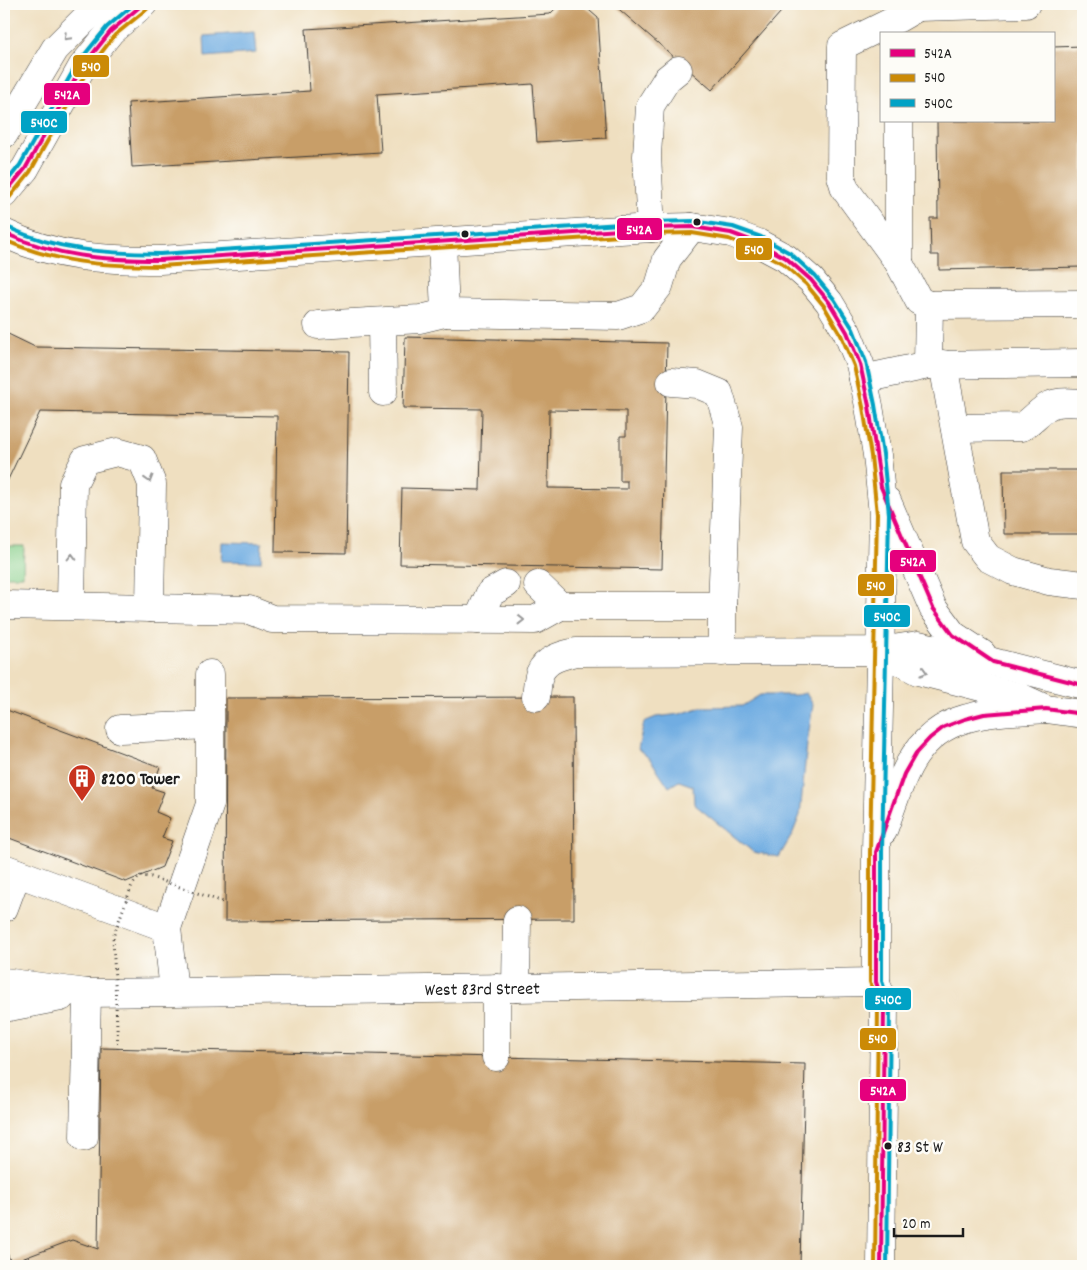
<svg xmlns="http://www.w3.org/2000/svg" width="1087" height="1270" font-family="Dekko,sans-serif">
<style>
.green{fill:#86cf8a;stroke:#517653}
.water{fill:#71ade2;stroke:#46647f}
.building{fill:#c89e68;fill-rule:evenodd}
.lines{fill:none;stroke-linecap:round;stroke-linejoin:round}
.minor-casing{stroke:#3c3935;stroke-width:29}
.minor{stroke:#fff;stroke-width:28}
.path-bridge{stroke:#3c3935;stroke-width:3;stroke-dasharray:1 4;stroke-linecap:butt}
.bus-1-casing{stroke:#fdfcf7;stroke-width:8}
.bus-2-casing{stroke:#fdfcf7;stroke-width:8}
.bus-3-casing{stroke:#fdfcf7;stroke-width:8}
.bus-1{stroke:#e5007d;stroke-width:4}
.bus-2{stroke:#cb8a06;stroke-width:4}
.bus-3{stroke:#01a2c5;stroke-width:4}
.oneway{stroke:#999}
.bus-dot{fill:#1c1c1c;stroke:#fdfcf7;stroke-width:2}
.labels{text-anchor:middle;stroke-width:5;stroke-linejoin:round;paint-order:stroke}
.bus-label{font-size:17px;fill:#1c1c1c;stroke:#fdfcf7;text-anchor:start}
.poi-label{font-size:18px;font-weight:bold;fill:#1c1c1c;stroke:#fdfcf7;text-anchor:start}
.street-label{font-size:18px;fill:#1c1c1c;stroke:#fdfcf7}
.line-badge{stroke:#fdfcf7;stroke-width:2}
.badge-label{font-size:14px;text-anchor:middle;font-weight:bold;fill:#fff}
</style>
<rect width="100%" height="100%" fill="#fdfcf7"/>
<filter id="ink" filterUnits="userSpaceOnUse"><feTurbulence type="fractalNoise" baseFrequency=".02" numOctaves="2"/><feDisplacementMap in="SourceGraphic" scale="10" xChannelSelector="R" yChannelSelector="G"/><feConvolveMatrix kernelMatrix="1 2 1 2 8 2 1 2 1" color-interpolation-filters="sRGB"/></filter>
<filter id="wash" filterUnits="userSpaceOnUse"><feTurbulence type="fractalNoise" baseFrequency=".0096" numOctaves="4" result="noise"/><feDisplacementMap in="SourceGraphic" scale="20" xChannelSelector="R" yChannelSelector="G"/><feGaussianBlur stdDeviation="1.12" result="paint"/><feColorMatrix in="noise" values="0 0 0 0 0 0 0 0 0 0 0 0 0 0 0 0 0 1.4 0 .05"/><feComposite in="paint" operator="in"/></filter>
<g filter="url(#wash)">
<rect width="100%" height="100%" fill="#efdfc0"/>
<path class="green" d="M 4,546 L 24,546 L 23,576 L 4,576 Z"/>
<path class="water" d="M 254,32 L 256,53 L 205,57 L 204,36 Z
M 222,542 L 262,543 L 261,562 L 221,561 Z
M 806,693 L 813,705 L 807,744 L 800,815 L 792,835 L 779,857 L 753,852 L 694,804 L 693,786 L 679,781 L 669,787 L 650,759 L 638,749 L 644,722 L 656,717 L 680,714 L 702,707 L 742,706 L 760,695 L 796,695 Z"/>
<g id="blocks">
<path class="building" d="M 560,4 L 582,4 L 598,18 L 606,138 L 537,142 L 533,84 L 377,94 L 381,152 L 132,167 L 128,103 L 310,91 L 306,29 L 550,14 Z
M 613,4 L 788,4 L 712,90 Z
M 1083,46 L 1083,267 L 939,270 L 939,255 L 931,255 L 930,218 L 938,218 L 937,121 L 1053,121 L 1053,47 Z
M 4,332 L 35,347 L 349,352 L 346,553 L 275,552 L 277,416 L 40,412 L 4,488 Z
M 405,337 L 667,343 L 662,569 L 400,564 L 402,488 L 480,490 L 482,409 L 403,408 ZM 549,410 L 626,411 L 626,436 L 620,436 L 620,481 L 627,481 L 627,489 L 548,488 Z
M 1003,470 L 1083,470 L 1083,534 L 1004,534 Z
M 573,697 L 574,919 L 225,921 L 226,698 Z
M 4,709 L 160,767 L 152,788 L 164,792 L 156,812 L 170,818 L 162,838 L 172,841 L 162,867 L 126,882 L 4,836 Z
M 101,1048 L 805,1064 L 800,1266 L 4,1266 L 4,1245 L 11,1263 L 72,1240 L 98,1249 Z"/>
</g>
</g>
<g filter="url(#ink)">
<use href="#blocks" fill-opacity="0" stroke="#3c3935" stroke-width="1"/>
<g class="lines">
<g class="minor-casing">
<g id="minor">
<path d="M 923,4 L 899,18 L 842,46 L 841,176 L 845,189 L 899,263 L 919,301 L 929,305 L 1083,304"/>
<path d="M 918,7 L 1026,4"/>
<path d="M 899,121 L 899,263"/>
<path d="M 4,134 L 55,49 L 92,12 L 102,4"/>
<path d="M 4,194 L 25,169 L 82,67 L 111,31 L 143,4"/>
<path d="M 651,228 L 647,156 L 650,106 L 667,79 L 678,70"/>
<path d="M 4,233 C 54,258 106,260 160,260 L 651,228 L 692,227 L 731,233 L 758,243 L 786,258 L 811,280 L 829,302 L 847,332 L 860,364 L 869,406 L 877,455 L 883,514 L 876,852 L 876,982 L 884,1006 L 881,1266"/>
<path d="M 442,242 L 445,313 L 618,316 L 642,308 L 659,286 L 667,259 L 692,227"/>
<path d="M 382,322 L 383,392"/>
<path d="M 318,325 L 420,319 L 445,313"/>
<path d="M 943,364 L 975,541 L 988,558 L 1013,571 L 1049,581 L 1083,585"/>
<path d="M 928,365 L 929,305"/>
<path d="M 863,379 L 928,365 L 1083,363"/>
<path d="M 671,382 L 697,384 L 719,393 L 729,427 L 722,606 L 722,652"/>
<path d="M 955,428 L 1022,427 C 1030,422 1036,415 1044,409 C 1054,400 1070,402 1083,403"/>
<path d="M 887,501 L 933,608 L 953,635 L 982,654"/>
<path d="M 538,585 L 560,606"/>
<path d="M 4,605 L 249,610 L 272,619 L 535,620 L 560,606 L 722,606"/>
<path d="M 71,606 L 73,484 L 85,460 L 117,452 L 142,459 L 152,484 L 150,608"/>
<path d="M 478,620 L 490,593 L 506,584"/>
<path d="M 880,651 L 918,671 L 1020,697 L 1046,709 L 1083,714"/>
<path d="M 536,697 C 537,690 537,680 540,673 C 546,659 562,655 576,652 L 880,651 L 918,645 L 993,662 L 1083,685"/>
<path d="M 120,729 L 210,725"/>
<path d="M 883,831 C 890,812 896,792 905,773 C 934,710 987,713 1046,709"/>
<path d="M 4,868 L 167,928 L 174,991"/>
<path d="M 4,908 L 17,873"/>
<path d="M 167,928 L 210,804 L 210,674"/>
<path id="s1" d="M 4,982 L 87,993 L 516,988 L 876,982"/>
<path d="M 496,988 L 496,1057"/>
<path d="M 516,988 L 517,920"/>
<path d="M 4,1008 L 61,997"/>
<path d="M 84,1137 L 87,993"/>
</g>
</g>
<use href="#minor" class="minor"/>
<path class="path-bridge" d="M 118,1049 L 113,937 L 132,885 L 140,876 L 151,877 L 226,903"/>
<g class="bus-1-casing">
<path id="bus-1" d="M 4,194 L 25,169 L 82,67 L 111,31 L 143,4
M 4,233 C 58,257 102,260 160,260 L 651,228 L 692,227 L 731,233 L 758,243 L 786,258 L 811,280 L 829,302 L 847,332 L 860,364 L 869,406 L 881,487 L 933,608 L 953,635 L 993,662 L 1083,685
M 881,1266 L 884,1006 L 876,982 L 876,852 L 904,774 L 916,753 L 930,738 L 944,727 L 965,719 L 984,714 L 1046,709 L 1083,714"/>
</g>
<g class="bus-2-casing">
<path id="bus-2" d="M 9,198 L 30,172 L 87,71 L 115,35 L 147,9
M 4,240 C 56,263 104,266 160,266 L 651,234 L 692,233 L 729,239 L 755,249 L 782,263 L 806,284 L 824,306 L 841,335 L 854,366 L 863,407 L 871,456 L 877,514 L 870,852 L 870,982 L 878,1007 L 875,1266"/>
</g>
<g class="bus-3-casing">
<path id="bus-3" d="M 4,185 L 20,165 L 77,64 L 107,27 L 134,4
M 7,227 C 59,251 103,253 160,254 L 651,222 L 692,221 L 733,227 L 761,237 L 790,253 L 815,276 L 834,299 L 853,329 L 866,362 L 875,405 L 883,454 L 889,514 L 882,852 L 882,981 L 890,1006 L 887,1266"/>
</g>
<use href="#bus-1" class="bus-1"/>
<use href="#bus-2" class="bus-2"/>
<use href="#bus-3" class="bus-3"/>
</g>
<defs><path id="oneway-chevron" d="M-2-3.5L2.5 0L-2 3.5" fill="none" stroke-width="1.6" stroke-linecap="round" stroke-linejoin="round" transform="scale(1.25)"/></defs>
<g class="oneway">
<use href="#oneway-chevron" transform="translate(67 37) rotate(135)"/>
<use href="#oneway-chevron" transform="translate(149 479) rotate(73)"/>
<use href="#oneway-chevron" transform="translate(72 557) rotate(-89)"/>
<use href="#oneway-chevron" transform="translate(521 620)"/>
<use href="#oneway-chevron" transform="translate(924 672) rotate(16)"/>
</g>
</g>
<defs>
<g id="building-pin" transform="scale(1.4375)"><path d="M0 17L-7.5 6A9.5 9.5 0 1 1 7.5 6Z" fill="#c8321e" stroke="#fdfcf7"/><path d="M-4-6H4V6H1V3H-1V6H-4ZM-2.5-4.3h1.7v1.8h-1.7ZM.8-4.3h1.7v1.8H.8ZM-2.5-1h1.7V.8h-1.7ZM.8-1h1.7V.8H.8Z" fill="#fff"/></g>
</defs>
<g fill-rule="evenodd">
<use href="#building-pin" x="82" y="778"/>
</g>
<g class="bus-dot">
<circle cx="697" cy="222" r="4.5"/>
<circle cx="465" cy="234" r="4.5"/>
<circle cx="888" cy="1146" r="4.5"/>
</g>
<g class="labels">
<g class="bus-label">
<text x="897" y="1152">83 St W</text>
</g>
<g class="poi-label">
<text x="101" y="784">8200 Tower</text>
</g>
<g class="street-label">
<text dy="6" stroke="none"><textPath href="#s1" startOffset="479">West 83rd Street</textPath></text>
</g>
</g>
<g class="line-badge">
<rect x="72" y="54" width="38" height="24" rx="5" fill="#cb8a06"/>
<rect x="43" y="82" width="48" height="24" rx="5" fill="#e5007d"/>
<rect x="20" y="110" width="48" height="24" rx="5" fill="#01a2c5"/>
<rect x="616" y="217" width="47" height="24" rx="5" fill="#e5007d"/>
<rect x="735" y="237" width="38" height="24" rx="5" fill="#cb8a06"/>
<rect x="889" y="549" width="48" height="24" rx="5" fill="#e5007d"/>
<rect x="857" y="573" width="38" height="24" rx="5" fill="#cb8a06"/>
<rect x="863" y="604" width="48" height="24" rx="5" fill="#01a2c5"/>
<rect x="864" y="987" width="48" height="24" rx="5" fill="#01a2c5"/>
<rect x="859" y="1027" width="38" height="24" rx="5" fill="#cb8a06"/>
<rect x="859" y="1078" width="48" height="24" rx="5" fill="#e5007d"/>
</g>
<g class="badge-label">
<text x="91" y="71">540</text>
<text x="67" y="99">542A</text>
<text x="44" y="127">540C</text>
<text x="639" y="234">542A</text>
<text x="754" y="254">540</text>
<text x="913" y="566">542A</text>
<text x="876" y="590">540</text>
<text x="887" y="621">540C</text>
<text x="888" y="1004">540C</text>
<text x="878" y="1043">540</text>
<text x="883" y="1095">542A</text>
</g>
<rect width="1087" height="1270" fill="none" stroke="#fdfcf7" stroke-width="20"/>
<rect x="880" y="32" width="175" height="90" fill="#fdfcf7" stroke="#a3a29f"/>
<rect x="890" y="49" width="25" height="8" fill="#e5007d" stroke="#a3a29f"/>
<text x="924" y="58" font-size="15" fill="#1c1c1c">542A</text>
<rect x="890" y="74" width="25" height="8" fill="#cb8a06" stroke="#a3a29f"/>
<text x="924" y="82" font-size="15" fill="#1c1c1c">540</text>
<rect x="890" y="99" width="25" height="8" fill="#01a2c5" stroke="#a3a29f"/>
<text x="924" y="108" font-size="15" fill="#1c1c1c">540C</text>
<path d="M894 1228v8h69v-8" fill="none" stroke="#1c1c1c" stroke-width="2.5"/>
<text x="902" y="1228" font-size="15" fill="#1c1c1c" stroke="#fdfcf7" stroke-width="4" paint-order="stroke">20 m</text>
</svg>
